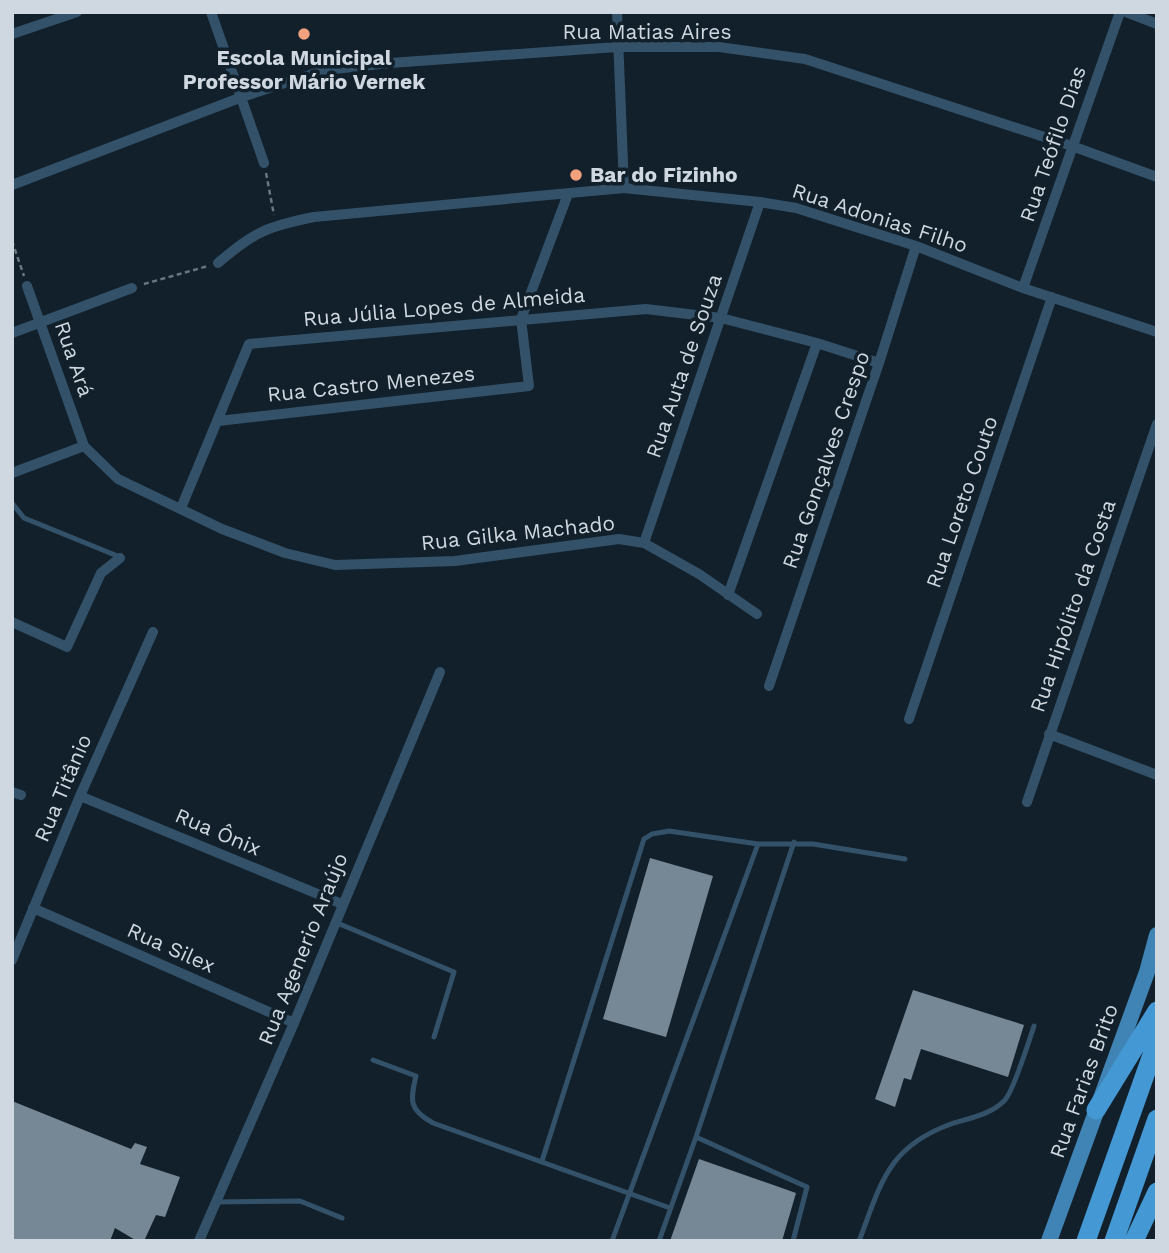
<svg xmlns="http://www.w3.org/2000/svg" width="1169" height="1253" font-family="'Work Sans',sans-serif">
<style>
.building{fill:#768795}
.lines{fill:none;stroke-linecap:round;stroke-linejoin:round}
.path{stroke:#69757f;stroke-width:2.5;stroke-dasharray:5 3.5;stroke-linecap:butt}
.lane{stroke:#335269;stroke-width:5}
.street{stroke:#335269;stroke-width:10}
.primary{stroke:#4084b5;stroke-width:16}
.highway{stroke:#4498d4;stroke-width:19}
.poi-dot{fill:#f2a07e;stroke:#12202b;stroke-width:2.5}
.labels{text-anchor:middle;stroke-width:7;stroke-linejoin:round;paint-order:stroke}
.street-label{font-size:21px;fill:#cfd8e0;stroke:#12202b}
.poi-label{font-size:21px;font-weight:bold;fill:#cfd8e0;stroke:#12202b}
</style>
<rect width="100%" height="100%" fill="#12202b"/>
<path class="building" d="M 650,858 L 713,876 L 666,1037 L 603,1019 Z
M 913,990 L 1024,1025 L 1008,1077 L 921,1049 L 911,1080 L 904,1078 L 895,1107 L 875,1099 Z
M 12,1101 L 131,1149 L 135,1143 L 147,1147 L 140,1164 L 180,1177 L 165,1217 L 156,1215 L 144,1241 L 137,1241 L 115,1228 L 110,1241 L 12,1241 Z
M 699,1159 L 796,1193 L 782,1241 L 670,1241 Z"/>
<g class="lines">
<path class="path" d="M 266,173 L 274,215
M 12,241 L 24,276
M 144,284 L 208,266"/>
<path class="lane" d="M 12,503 L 24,518 L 120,557
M 335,922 L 454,972 L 434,1037
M 373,1060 L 416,1076 C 410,1101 409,1110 433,1123 L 670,1208
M 696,1137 L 807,1187 L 793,1241
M 542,1161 L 644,839 L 652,834 L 669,831 L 758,844 L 813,844 L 905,859
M 216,1202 L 300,1201 L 342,1218
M 612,1241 L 758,844
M 659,1241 L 696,1137 L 794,842
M 859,1241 C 881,1184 887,1147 951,1124 C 969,1118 990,1115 1004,1101 C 1013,1093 1029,1041 1034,1026"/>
<path class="street" d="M 211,12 L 264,163
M 617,12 L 624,188
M 1126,12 L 1157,24
M 12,34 L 77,12
M 12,185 L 242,97 L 325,70 L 390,63 L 617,47 L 719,47 L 805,59 L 1072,146 L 1157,177
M 218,263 C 254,232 268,226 314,217 L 624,188 L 760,202 L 796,208 L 916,246 L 1023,288 L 1157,332
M 27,286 L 84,446 L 118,479 L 222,529 L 285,553 L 335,565 L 455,561 L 619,539 L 644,543 L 699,574 L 757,614
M 1023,288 L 1120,12
M 12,333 L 132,288
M 218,421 L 529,386 L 521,319 L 568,194
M 12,473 L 84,446
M 181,508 L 249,344 L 646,309 L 721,318 L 817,343 L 879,363
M 644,543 L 760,202
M 728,595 L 817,343
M 12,622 L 67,647 L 101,573 L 120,558
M 769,686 L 879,363 L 916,246
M 909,719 L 1052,297
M 1049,734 L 1157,775
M 12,792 L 21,795
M 80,796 L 342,904
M 1027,802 L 1157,424
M 33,908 L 294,1023
M 12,960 L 80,796 L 153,632
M 199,1241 L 294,1023 L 440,672"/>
<path class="primary" d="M 1049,1241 L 1147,972 L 1157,935"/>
<path class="highway" d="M 1096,1110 L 1157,1011
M 1086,1241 L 1157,1041
M 1114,1241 L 1157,1119
M 1134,1241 L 1157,1192"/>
</g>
<g class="poi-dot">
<circle cx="304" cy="34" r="7"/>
<circle cx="576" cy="175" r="7"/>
</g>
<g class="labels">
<g class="street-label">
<text x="647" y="39">Rua Matias Aires</text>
<text transform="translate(1053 144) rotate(-71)" y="7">Rua Teófilo Dias</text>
<text transform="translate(880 218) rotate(18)" y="7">Rua Adonias Filho</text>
<text transform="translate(444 307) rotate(-5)" y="7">Rua Júlia Lopes de Almeida</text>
<text transform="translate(74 359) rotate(71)" y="7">Rua Ará</text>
<text transform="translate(684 366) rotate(-71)" y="7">Rua Auta de Souza</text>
<text transform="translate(371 384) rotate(-6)" y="7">Rua Castro Menezes</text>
<text transform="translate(826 460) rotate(-71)" y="7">Rua Gonçalves Crespo</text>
<text transform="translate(962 502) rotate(-71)" y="7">Rua Loreto Couto</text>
<text transform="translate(518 533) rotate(-6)" y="7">Rua Gilka Machado</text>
<text transform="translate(1073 606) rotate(-71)" y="7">Rua Hipólito da Costa</text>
<text transform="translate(63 788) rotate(-67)" y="7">Rua Titânio</text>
<text transform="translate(218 832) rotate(23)" y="7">Rua Ônix</text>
<text transform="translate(171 948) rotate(24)" y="7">Rua Silex</text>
<text transform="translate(303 949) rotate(-68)" y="7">Rua Agenerio Araújo</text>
<text transform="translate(1084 1081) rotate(-70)" y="7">Rua Farias Brito</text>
</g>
<g class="poi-label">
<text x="304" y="65">Escola Municipal<tspan x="304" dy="24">Professor Mário Vernek</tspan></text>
<text x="590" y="182" text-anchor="start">Bar do Fizinho</text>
</g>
</g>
<rect width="1169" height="1253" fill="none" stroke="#cfd8e0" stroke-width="28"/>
</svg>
